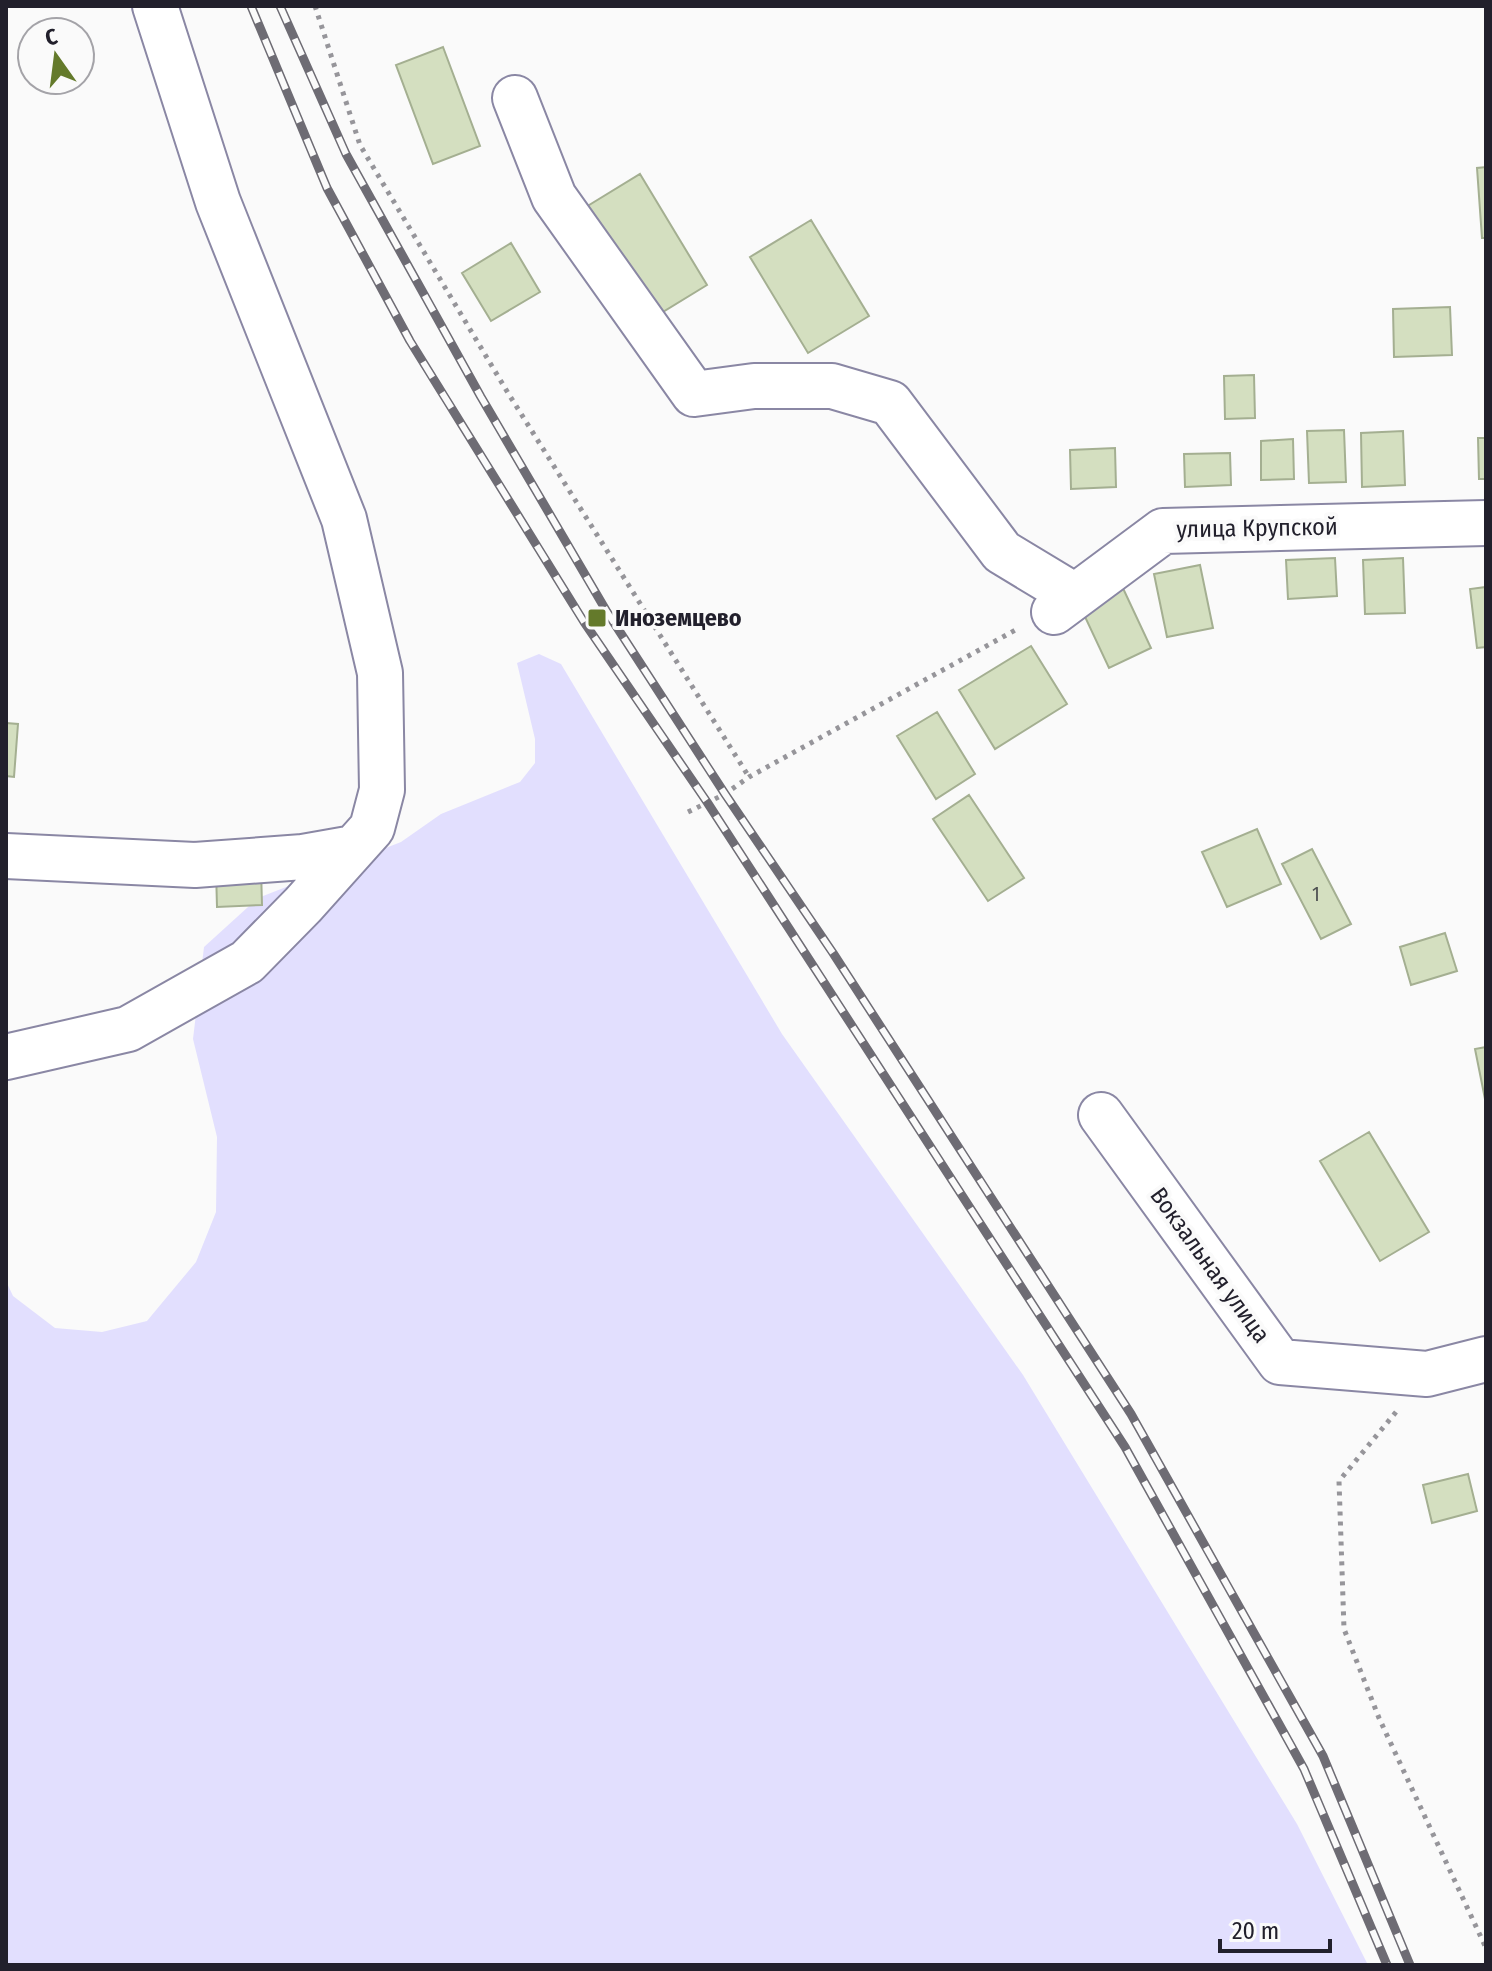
<svg xmlns="http://www.w3.org/2000/svg" width="1492" height="1971" font-family="'Fira Sans Condensed',sans-serif">
<style>
.green{fill:#e2dffe}
.building{fill:#d4dfc0;stroke:#a4af91;stroke-width:2}
.lines{fill:none;stroke-linecap:round;stroke-linejoin:round}
.minor-casing{stroke:#8a87a4;stroke-width:48}
.path{stroke:#96959a;stroke-width:5;stroke-dasharray:4 6;stroke-linecap:butt}
.minor{stroke:#fff;stroke-width:44}
.rail-casing{stroke:#6e6c74;stroke-width:9}
.rail{stroke:#fafafa;stroke-width:6;stroke-dasharray:18;stroke-linecap:butt}
.poi-dot{fill:#647a2b;stroke:#fafafa;stroke-width:3}
.labels{text-anchor:middle;stroke-width:8;stroke-linejoin:round;paint-order:stroke}
.number-label{font-size:20px;fill:#4e5051}
.street-label{font-size:24px;fill:#22202c;stroke:#fafafa}
.poi-label{font-size:24px;font-weight:bold;fill:#22202c;stroke:#fafafa;text-anchor:start}
</style>
<rect width="100%" height="100%" fill="#fafafa"/>
<path class="green" d="M 539,654 L 561,664 L 782,1034 L 1023,1375 L 1297,1824 L 1368,1965 L 6,1965 L 6,1281 L 13,1296 L 55,1328 L 102,1332 L 147,1321 L 196,1262 L 216,1212 L 217,1137 L 193,1039 L 204,947 L 258,898 L 401,842 L 441,814 L 520,782 L 535,763 L 535,739 L 517,663 Z"/>
<path class="building" d="M 443,47 L 480,146 L 433,164 L 396,65 Z
M 1486,167 L 1486,238 L 1482,238 L 1477,168 Z
M 640,174 L 707,285 L 648,321 L 581,210 Z
M 811,220 L 869,316 L 808,353 L 750,257 Z
M 511,243 L 540,292 L 491,321 L 462,273 Z
M 1450,307 L 1452,355 L 1394,357 L 1393,309 Z
M 1254,375 L 1255,418 L 1225,419 L 1224,376 Z
M 1344,430 L 1346,482 L 1309,483 L 1307,431 Z
M 1403,431 L 1405,485 L 1362,487 L 1361,433 Z
M 1478,438 L 1486,438 L 1486,479 L 1479,479 Z
M 1293,439 L 1294,479 L 1261,480 L 1261,441 Z
M 1115,448 L 1116,487 L 1071,489 L 1070,450 Z
M 1230,453 L 1231,485 L 1185,487 L 1184,454 Z
M 1335,558 L 1337,596 L 1288,599 L 1286,560 Z
M 1403,558 L 1405,613 L 1365,614 L 1363,560 Z
M 1200,565 L 1213,628 L 1167,637 L 1154,574 Z
M 1121,584 L 1151,648 L 1109,668 L 1079,604 Z
M 1486,587 L 1486,647 L 1477,648 L 1470,589 Z
M 1031,646 L 1067,704 L 995,749 L 959,690 Z
M 937,712 L 975,774 L 936,799 L 897,736 Z
M 6,723 L 18,724 L 14,777 L 6,776 Z
M 969,795 L 1024,878 L 988,901 L 933,819 Z
M 1257,829 L 1281,884 L 1227,907 L 1202,852 Z
M 1312,849 L 1351,924 L 1321,939 L 1282,864 Z
M 261,868 L 262,905 L 217,907 L 216,870 Z
M 1445,933 L 1457,971 L 1411,985 L 1400,947 Z
M 1486,1047 L 1486,1104 L 1475,1049 Z
M 1369,1132 L 1429,1232 L 1380,1261 L 1320,1161 Z
M 1468,1474 L 1477,1511 L 1432,1523 L 1423,1485 Z"/>
<g class="lines">
<g class="minor-casing">
<path id="minor" d="M 515,98 L 554,197 L 694,394 L 754,386 L 832,386 L 890,403 L 1002,552 L 1075,596
M 1054,612 L 1163,531 L 1486,523
M 6,856 L 195,865 L 303,857 L 354,848
M 6,1057 L 128,1029 L 247,962 L 303,905 L 372,828 L 382,790 L 380,673 L 344,519 L 218,202 L 155,6
M 1101,1115 L 1280,1362 L 1427,1374 L 1486,1359"/>
</g>
<path class="path" d="M 315,6 L 360,145 L 508,393 L 749,777
M 688,812 L 725,794 L 749,777 L 1019,628
M 1396,1412 L 1339,1481 L 1344,1629 L 1379,1718 L 1486,1948"/>
<use href="#minor" class="minor"/>
<g class="rail-casing">
<path id="rail" d="M 251,6 L 327,188 L 410,341 L 584,622 L 707,802 L 1125,1447 L 1304,1769 L 1387,1965
M 280,6 L 346,154 L 481,397 L 607,612 L 725,794 L 833,953 L 1131,1414 L 1323,1756 L 1410,1965"/>
</g>
<use href="#rail" class="rail"/>
</g>
<rect class="poi-dot" x="587" y="608" width="20" height="20" rx="4"/>
<g class="labels">
<g class="number-label">
<text x="1316" y="901">1</text>
</g>
<g class="street-label">
<text transform="translate(1257 528) rotate(-1)" y="8">улица Крупской</text>
<text transform="translate(1210 1265) rotate(54)" y="8">Вокзальная улица</text>
</g>
<g class="poi-label">
<text x="615" y="626">Иноземцево</text>
</g>
</g>
<rect width="1492" height="1971" fill="none" stroke="#22202c" stroke-width="16"/>
<g transform="translate(56 56) rotate(346)"><circle r="38" fill="#fafafa" stroke="#a4a3a8" stroke-width="2"/>
<path d="M0-6L14 30L0 20L-14 30Z" fill="#647a2b"/>
<text y="-12" font-size="22" font-weight="bold" text-anchor="middle" fill="#22202c">С</text>
</g>
<path d="M1220 1939v12h110v-12" fill="none" stroke="#22202c" stroke-width="4"/>
<text x="1232" y="1939" font-size="24" fill="#22202c" stroke="#fafafa" stroke-width="6" paint-order="stroke">20 m</text>
</svg>
